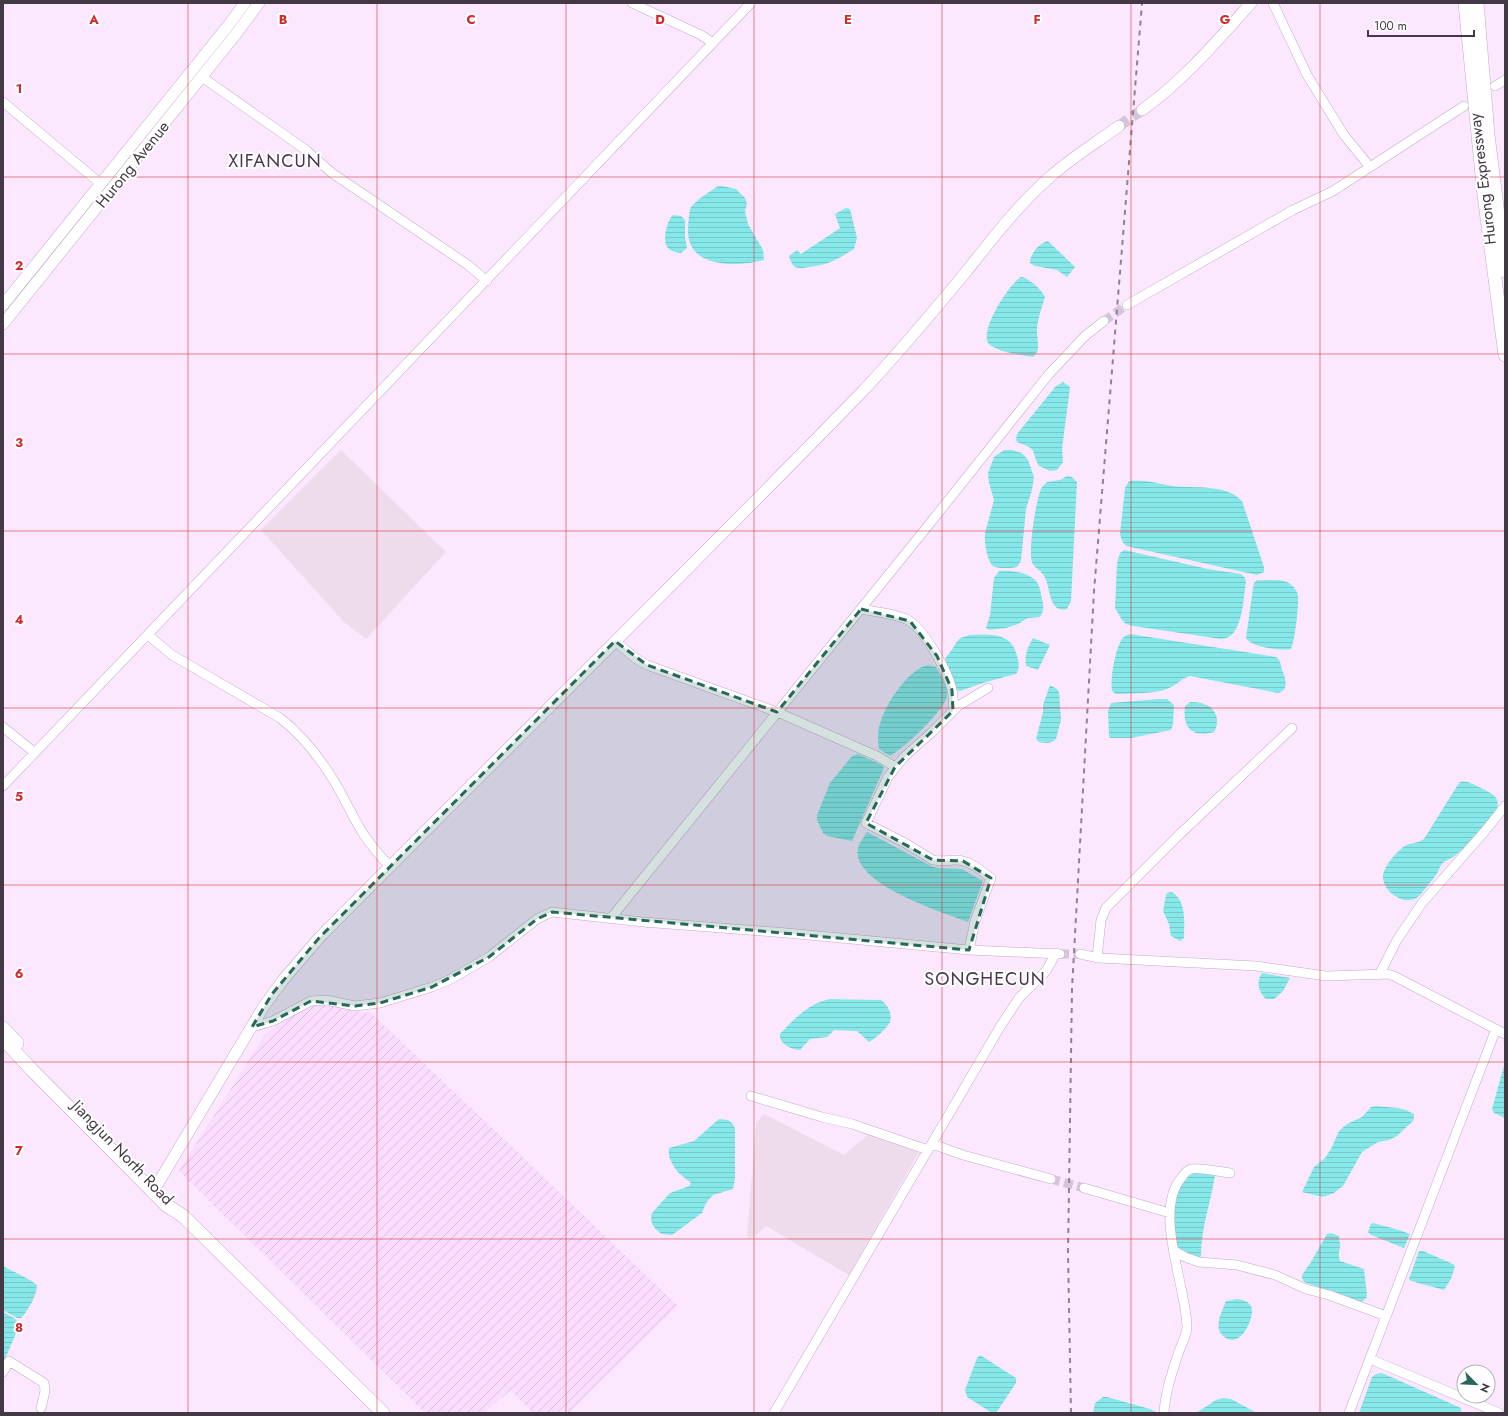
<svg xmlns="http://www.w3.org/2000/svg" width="1508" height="1416" font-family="Jost,sans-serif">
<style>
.industrial{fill:url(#industrial-furrows)}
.education{fill:#eedced}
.water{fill:url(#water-rules)}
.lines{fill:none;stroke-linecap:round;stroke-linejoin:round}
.minor-tunnel{stroke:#d6c5da;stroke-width:9;stroke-dasharray:9 4.5;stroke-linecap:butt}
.major-tunnel{stroke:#d6c5da;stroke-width:11;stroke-dasharray:11 5.5;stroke-linecap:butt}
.minor-casing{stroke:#c1aac5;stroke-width:10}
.major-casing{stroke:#c1aac5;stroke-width:12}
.highway-casing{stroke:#c1aac5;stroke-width:14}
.minor{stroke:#fff;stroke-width:9}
.major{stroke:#fff;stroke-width:11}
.highway{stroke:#fff;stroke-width:13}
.rail{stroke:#8f8191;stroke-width:2;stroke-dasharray:5 5;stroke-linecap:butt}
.marked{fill:#266859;fill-opacity:0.2;stroke:#266859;stroke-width:3;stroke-dasharray:8 5;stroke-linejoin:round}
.grid{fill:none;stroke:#d62828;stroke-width:1;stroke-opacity:0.55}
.labels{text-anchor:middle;stroke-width:4;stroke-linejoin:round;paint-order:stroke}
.street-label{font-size:16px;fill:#433944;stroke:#fff}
.quarter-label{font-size:18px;letter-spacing:1px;fill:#4a364d;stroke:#fff}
.grid-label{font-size:13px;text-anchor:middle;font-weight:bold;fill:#d62828;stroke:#fff;stroke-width:4;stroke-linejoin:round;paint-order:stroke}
</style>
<defs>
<pattern id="industrial-furrows" width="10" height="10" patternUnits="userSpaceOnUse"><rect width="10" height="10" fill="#fadcff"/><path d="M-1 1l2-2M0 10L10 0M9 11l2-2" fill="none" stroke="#d8bedc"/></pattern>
<pattern id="water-rules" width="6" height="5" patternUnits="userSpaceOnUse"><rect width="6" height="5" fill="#87e8ea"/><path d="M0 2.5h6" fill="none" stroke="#76c8ca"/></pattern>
</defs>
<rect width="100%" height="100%" fill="#fbe8ff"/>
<path class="industrial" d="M 317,1004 L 333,1005 L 354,1011 L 371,1013 L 505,1140 L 678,1306 L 569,1413 L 533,1413 L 511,1390 L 484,1413 L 425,1413 L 179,1171 L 264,1036 L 282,1020 L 310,1005 Z"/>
<path class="education" d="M 341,450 L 446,552 L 366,639 L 345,623 L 261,530 Z
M 764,1114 L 844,1155 L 870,1133 L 920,1150 L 849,1275 L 766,1226 L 752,1239 L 747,1237 L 756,1123 Z"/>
<path class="water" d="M 718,186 L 722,186 L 736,189 L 745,198 L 747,204 L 745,211 L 748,224 L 763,250 L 764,260 C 738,267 688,269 688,231 C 688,226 689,210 691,207 C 696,200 711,191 718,186 Z
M 846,208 L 850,209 L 857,238 L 854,249 C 836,260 829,265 808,267 C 804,268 799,269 795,267 C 792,265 790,260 789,256 L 797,250 L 801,254 L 840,228 L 835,214 Z
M 673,215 L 681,216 L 685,220 L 685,237 L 687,248 L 681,253 C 677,252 672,252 669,249 C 661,243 667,220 673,215 Z
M 1048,241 L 1075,267 L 1067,277 L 1057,270 L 1035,266 L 1030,263 C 1030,254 1039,243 1048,241 Z
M 1021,277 C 1029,278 1042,290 1045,297 C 1042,307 1038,318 1037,328 C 1036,337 1042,351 1033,357 C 1021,355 997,352 989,344 C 978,332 1009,284 1021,277 Z
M 1063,382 L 1069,386 L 1070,388 L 1062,449 L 1063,462 L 1057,470 L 1050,471 L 1039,466 C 1030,449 1039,450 1017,442 L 1016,440 L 1017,434 L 1056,386 Z
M 1004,450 L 1012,450 L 1022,453 L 1028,460 L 1034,477 L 1032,490 L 1026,509 L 1021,561 L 1017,567 C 1013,568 1009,568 1005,568 C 1002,568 998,568 995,567 C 987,565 984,541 985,533 L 994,500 L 989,483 L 988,473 L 994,457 Z
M 1067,476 L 1072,477 L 1077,482 L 1071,601 L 1067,609 C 1048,614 1051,586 1044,576 C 1041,570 1034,568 1032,562 C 1028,551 1036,500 1041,489 C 1042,486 1045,484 1047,482 L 1060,480 Z
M 1129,481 C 1144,479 1159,484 1173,486 C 1195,489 1225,483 1242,501 L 1264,567 L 1264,572 L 1257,575 L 1126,546 L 1122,541 L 1120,534 L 1125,488 Z
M 1124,550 L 1208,569 L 1241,574 L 1245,578 L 1246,582 C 1243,599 1243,639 1221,639 L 1133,626 L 1126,624 L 1122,620 L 1115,608 L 1117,563 L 1120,553 Z
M 999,571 C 1010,570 1032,572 1038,584 C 1040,588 1041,594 1042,599 C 1044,605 1044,611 1040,617 L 1028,618 L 1018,624 L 1006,628 L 989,630 L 986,628 L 990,615 L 994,578 Z
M 1257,580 C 1266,581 1281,578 1289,583 C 1293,586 1297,590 1298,595 C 1299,605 1295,640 1291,649 C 1281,651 1250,647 1246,638 L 1253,588 L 1254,583 Z
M 1130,634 L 1276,657 C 1282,661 1280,666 1283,672 C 1286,680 1289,690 1278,693 L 1190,676 C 1182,678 1178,684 1171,687 C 1159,694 1135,693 1121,694 L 1116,694 L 1112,691 C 1110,680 1115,649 1122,639 C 1124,636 1127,635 1130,634 Z
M 970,635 C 991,634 1012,633 1017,656 C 1019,663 1020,668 1016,674 L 986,682 L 960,691 L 956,690 L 945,659 C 947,655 951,652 953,648 C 959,638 959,638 970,635 Z
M 1033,638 L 1050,645 L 1038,670 L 1026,666 C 1024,655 1028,647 1033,638 Z
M 928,665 L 936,667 C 941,676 948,685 947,696 C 945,710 903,749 890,756 L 879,749 C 878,741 877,732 880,724 C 884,706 909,668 928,665 Z
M 1050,685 L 1057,689 L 1059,692 L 1061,720 L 1056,739 C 1052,744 1045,743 1039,742 L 1036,739 L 1043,712 L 1043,705 Z
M 1159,699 L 1167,699 L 1174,705 L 1173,725 L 1171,730 L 1131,738 L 1110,738 L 1109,736 L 1108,711 L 1111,703 Z
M 1190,702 C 1202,702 1215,705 1217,719 C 1217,724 1217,727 1214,732 C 1193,738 1182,729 1185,706 Z
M 858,754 L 882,765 L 884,768 L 852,841 L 827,836 L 823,833 L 817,820 L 817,815 L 830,783 L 852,756 Z
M 1460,782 C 1468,780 1476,786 1483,789 C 1488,792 1495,794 1497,800 C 1498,802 1498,806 1497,808 C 1492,820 1467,846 1457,854 C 1453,858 1445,860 1442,864 C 1440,866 1439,869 1438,872 C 1433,880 1426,887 1421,894 C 1408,910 1381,892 1383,875 C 1385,865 1395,854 1402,848 C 1409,842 1417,844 1424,839 L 1457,786 Z
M 867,832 L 933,867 L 939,868 L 962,869 L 983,881 L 968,922 C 944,913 850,884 858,848 C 859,843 864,837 867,832 Z
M 1172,892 C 1187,901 1184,923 1184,938 L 1180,941 L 1171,936 L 1169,924 L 1163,911 L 1166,895 L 1167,893 Z
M 1262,973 L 1290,978 L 1283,991 L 1274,999 L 1266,999 C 1258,992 1256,981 1262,973 Z
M 830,999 L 881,1000 C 887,1004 893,1014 890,1022 C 888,1027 874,1040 869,1042 L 857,1031 L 834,1030 L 827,1037 L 810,1039 L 800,1050 C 791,1049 779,1044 780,1034 C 794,1019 809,1003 830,999 Z
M 1505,1062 L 1505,1118 L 1494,1113 L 1492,1109 Z
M 1376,1106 L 1398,1108 L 1406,1110 L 1414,1114 L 1414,1117 L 1413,1121 L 1397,1136 L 1389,1140 L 1378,1142 L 1362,1152 L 1343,1186 L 1334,1193 L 1323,1197 L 1302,1192 L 1314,1167 L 1325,1158 L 1331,1149 L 1339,1131 L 1347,1124 L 1362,1117 L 1371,1107 Z
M 719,1119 L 728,1120 L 733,1124 L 735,1129 L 735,1179 L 733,1189 L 713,1195 L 706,1203 L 702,1213 L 672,1235 L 662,1234 C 654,1229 649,1223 652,1213 L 670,1193 L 689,1186 L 691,1183 C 688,1180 684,1178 681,1175 C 674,1169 667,1157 669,1148 L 694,1141 Z
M 1198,1172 L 1215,1175 C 1211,1203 1201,1226 1201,1256 L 1199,1259 L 1179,1248 L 1177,1245 C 1173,1223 1169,1179 1198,1172 Z
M 1373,1223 L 1399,1230 L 1410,1234 L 1404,1248 L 1371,1235 L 1368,1232 L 1371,1224 Z
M 1331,1233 L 1339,1236 C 1339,1239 1339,1241 1340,1243 C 1341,1249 1337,1253 1340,1261 L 1364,1269 L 1367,1296 L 1366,1298 L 1362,1302 L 1304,1282 L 1302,1278 L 1302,1275 L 1311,1262 L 1327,1234 Z
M 1419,1251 L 1423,1251 L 1453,1264 L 1455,1266 L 1451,1279 L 1444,1290 L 1411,1281 L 1409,1279 Z
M 3,1266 L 30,1280 L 37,1285 C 37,1295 28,1311 21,1318 L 17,1318 L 3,1310 Z
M 1238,1299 C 1243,1300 1248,1301 1251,1306 C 1256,1315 1241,1352 1223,1336 C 1213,1327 1222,1312 1226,1301 Z
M 3,1312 L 14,1318 L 20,1324 L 5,1359 L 3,1360 Z
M 980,1355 L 1016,1378 L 1016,1383 L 996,1413 L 992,1413 L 967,1397 L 965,1390 L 977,1358 Z
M 1382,1373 L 1461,1408 L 1461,1413 L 1359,1413 L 1372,1377 L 1376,1374 Z
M 1103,1397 L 1107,1397 L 1150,1409 L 1158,1413 L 1093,1413 L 1095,1403 Z
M 1223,1398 L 1231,1399 L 1257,1413 L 1196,1413 L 1216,1400 Z"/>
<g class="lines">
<path class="minor-tunnel" d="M 1104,321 L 1127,305
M 1060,954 L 1080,954
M 1051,1179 L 1084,1188"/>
<path class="major-tunnel" d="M 1119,126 L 1142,110"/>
<g class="minor-casing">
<path id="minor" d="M 632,3 L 701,35 L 713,43
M 1273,3 L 1307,75 L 1344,135 L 1370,167
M 202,77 L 306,150 L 332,173 L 468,265 L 487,281
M 1495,86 L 1505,80
M 3,102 L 101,184
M 1127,305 L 1293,210 L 1333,191 L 1464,106
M 861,609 C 875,612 893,613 906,619 C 923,626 948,672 952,690 C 954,697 953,704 953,711
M 148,635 L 172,655 L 280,718 C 302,735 320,758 334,781 C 345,799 353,818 364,835 C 372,847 381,857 390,867
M 615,641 L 635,658 L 647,665 L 777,712 L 877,756 L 895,767
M 3,727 L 35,753
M 3,786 L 751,3
M 611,918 L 927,527 L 1049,374 L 1085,336 L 1104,321
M 969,950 L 975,921 L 991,878 C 980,870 970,860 955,860 C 948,860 941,862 933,860 L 905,843 L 866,823 L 888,777 L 904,757 L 931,733 L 958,706 L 988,688
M 1080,954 L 1099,958 L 1256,966 L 1326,976 L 1387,974 L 1394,976 L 1505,1034
M 1097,958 L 1101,920 L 1106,908 L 1180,834 L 1292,728
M 1379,975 L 1397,940 L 1422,903 L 1485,831 L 1505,806
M 252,1027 L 273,1021 L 311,1001 L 326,1000 L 355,1006 L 380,1003 L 432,987 L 449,980 L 489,957 L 537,919 L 552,912 L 643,922 L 787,933 L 969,950 L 1060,954
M 751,1096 L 822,1117 L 852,1124 L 928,1150
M 932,1144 L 963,1155 L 1051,1179
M 1084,1188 L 1170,1213
M 1174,1251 L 1185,1257 L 1199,1262 L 1237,1265 L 1275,1275 L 1306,1289 L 1329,1295 L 1386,1316
M 1370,1359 L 1499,1413
M 3,1372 L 9,1361 L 44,1383 L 45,1391 L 41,1408
M 774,1413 L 1000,1027 L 1019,998 L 1046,971 L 1056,953
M 1164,1413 C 1165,1393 1172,1373 1178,1354 C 1181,1345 1186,1337 1187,1328 C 1187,1287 1152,1211 1182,1177 C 1184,1174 1187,1170 1191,1169 C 1197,1167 1222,1172 1230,1173
M 1349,1413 L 1496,1029"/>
</g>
<g class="major-casing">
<path id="major" d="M 1142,110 C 1182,82 1218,40 1251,3
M 3,305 L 227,27 L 245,3
M 3,324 L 236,34 L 259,3
M 157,1185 L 264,1006 L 283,980 L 319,938 C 499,756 682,577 861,393 C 898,354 932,313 966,272 C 992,239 1018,205 1050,177 C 1071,158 1096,143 1119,126"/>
</g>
<g class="highway-casing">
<path id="highway" d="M 1465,3 L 1484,195 L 1505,355
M 1477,3 L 1488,135 L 1505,271
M 3,1028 L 17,1043
M 3,1039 L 32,1070 L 166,1205 L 183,1216 L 383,1413"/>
</g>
<use href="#minor" class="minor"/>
<use href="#major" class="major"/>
<use href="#highway" class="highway"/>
<path class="rail" d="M 1071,1413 L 1068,1253 L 1072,989 L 1094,591 L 1142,3"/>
</g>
<path class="marked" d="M 861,609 L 910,621 L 937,656 L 952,690 L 953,711 L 895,767 L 866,823 L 933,860 L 963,861 L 991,878 L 969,950 L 552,912 L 537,919 L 489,957 L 432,987 L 380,1003 L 355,1006 L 311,1001 L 273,1021 L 252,1027 L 272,994 L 319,938 L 615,641 L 647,665 L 777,712 Z"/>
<path class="grid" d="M 188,3 L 188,1413M 377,3 L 377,1413M 566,3 L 566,1413M 754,3 L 754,1413M 942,3 L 942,1413M 1131,3 L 1131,1413M 1320,3 L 1320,1413M 3,177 L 1505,177M 3,354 L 1505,354M 3,531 L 1505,531M 3,708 L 1505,708M 3,885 L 1505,885M 3,1062 L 1505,1062M 3,1239 L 1505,1239"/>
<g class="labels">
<g class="street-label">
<text transform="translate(132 164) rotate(-51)" y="6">Hurong Avenue</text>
<text transform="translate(1482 179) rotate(-97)" y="6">Hurong Expressway</text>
<text transform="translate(123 1152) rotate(46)" y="6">Jiangjun North Road</text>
</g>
<g class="quarter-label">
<text x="275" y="167">XIFANCUN</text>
<text x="985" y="985">SONGHECUN</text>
</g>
</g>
<g class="grid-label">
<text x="94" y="24">A</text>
<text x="283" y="24">B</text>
<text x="471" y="24">C</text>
<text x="660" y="24">D</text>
<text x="848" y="24">E</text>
<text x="1037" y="24">F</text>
<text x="1225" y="24">G</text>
<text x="19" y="93">1</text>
<text x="19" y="270">2</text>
<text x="19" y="447">3</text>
<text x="19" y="624">4</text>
<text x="19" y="801">5</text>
<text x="19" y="978">6</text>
<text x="19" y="1155">7</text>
<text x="19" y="1332">8</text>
</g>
<rect width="1508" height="1416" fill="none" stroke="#433944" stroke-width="8"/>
<g transform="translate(1476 1384) rotate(114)"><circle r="19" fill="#ffffff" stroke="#b4b0b4"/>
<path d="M0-3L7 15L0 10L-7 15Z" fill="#266859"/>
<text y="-6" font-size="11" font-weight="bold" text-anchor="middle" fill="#433944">N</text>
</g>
<path d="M1368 30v6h106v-6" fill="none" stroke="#433944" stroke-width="2"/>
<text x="1374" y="30" font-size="12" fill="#433944" stroke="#ffffff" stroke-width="3" paint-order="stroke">100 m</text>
</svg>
